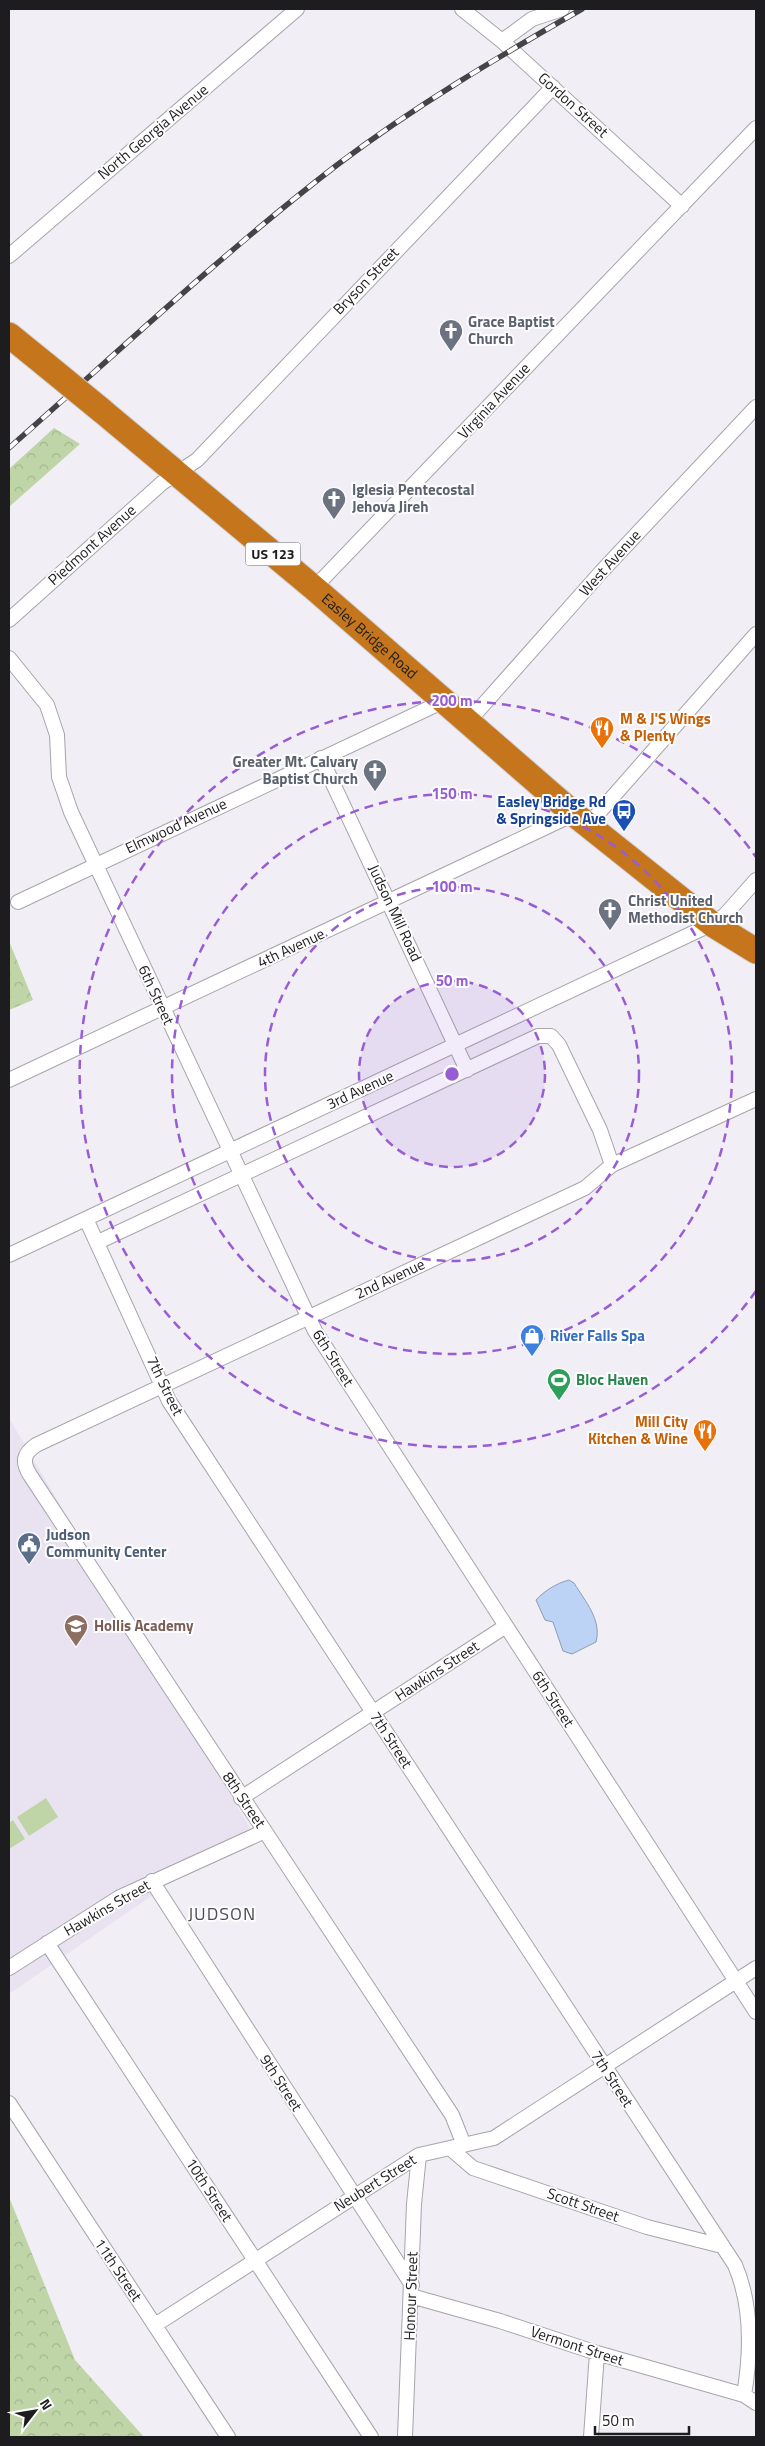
<svg xmlns="http://www.w3.org/2000/svg" width="765" height="2446" font-family="'Titillium Web',sans-serif">
<style>
.built{fill:#e9e3f1}
.green{fill:#bfd5a8}
.forest{fill:url(#forest-crowns)}
.water{fill:#bcd3f5;stroke:#8c9cb4}
.lines{fill:none;stroke-linecap:round;stroke-linejoin:round}
.street-casing{stroke:#a7a4ab;stroke-width:16}
.highway-casing{stroke:#cdcdce;stroke-width:27}
.street{stroke:#fff;stroke-width:14}
.highway{stroke:#c5751b;stroke-width:25}
.rail-casing{stroke:#444346;stroke-width:5.5}
.rail{stroke:#fdfdfe;stroke-width:4;stroke-dasharray:11;stroke-linecap:butt}
.highway-bridge-casing{stroke:#cdcdce;stroke-width:27;stroke-linecap:butt}
.highway-bridge{stroke:#c5751b;stroke-width:25}
.ring{fill:none;stroke:#985dd4;stroke-width:2.5;stroke-dasharray:9 6}
.labels{text-anchor:middle;stroke-width:4;stroke-linejoin:round;paint-order:stroke}
.shield{fill:#fdfdfe;stroke:#606061;stroke-width:1}
.shield-label{font-size:14px;font-weight:bold;fill:#1d1c1e}
.street-label{font-size:15px;fill:#1d1c1e;stroke:#fdfdfe}
.worship-label{font-size:15px;font-weight:bold;fill:#5b616d;stroke:#fdfdfe;text-anchor:start}
.food-label{font-size:15px;font-weight:bold;fill:#c56008;stroke:#fdfdfe;text-anchor:start}
.transit-label{font-size:15px;font-weight:bold;fill:#164399;stroke:#fdfdfe;text-anchor:end}
.shop-label{font-size:15px;font-weight:bold;fill:#366cbe;stroke:#fdfdfe;text-anchor:start}
.leisure-label{font-size:15px;font-weight:bold;fill:#27864d;stroke:#fdfdfe;text-anchor:start}
.service-label{font-size:15px;font-weight:bold;fill:#4e5e75;stroke:#fdfdfe;text-anchor:start}
.education-label{font-size:15px;font-weight:bold;fill:#785e54;stroke:#fdfdfe;text-anchor:start}
.quarter-label{font-size:18px;letter-spacing:1px;fill:#4f4d53;stroke:#fdfdfe}
.centre{fill:#985dd4;stroke:#fdfdfe;stroke-width:2.5}
.ring-label{font-size:15px;text-anchor:middle;font-weight:bold;fill:#985dd4;stroke:#fdfdfe;stroke-width:4;stroke-linejoin:round;paint-order:stroke}
</style>
<defs>
<pattern id="forest-crowns" width="20" height="18" patternUnits="userSpaceOnUse" patternTransform="scale(1.25)"><rect width="20" height="18" fill="#bfd5a8"/><path d="M2 6a3 3 0 1 1 6 0M12 15a3 3 0 1 1 6 0" fill="none" stroke="#a4b690"/></pattern>
</defs>
<rect width="100%" height="100%" fill="#f1eef5"/>
<path class="built" d="M 9,1418 L 250,1828 L 9,1994 Z"/>
<path class="green" d="M 46,1798 L 58,1817 L 29,1836 L 17,1817 Z
M 13,1820 L 25,1839 L 9,1849 L 9,1823 Z"/>
<path class="forest" d="M 54,428 L 80,444 L 9,507 L 9,469 Z
M 9,941 L 33,1000 L 9,1010 Z
M 9,2197 L 75,2360 L 144,2437 L 9,2437 Z"/>
<path class="water" d="M 569,1580 L 574,1583 C 585,1601 602,1620 596,1642 L 572,1654 L 563,1651 L 553,1622 L 545,1620 L 536,1600 C 544,1591 557,1583 569,1580 Z"/>
<g class="lines">
<g class="street-casing">
<path id="street" d="M 462,9 L 502,41 L 682,206
M 502,41 L 532,19 L 562,9
M 9,256 L 297,9
M 314,588 L 756,128
M 9,620 L 162,483 L 197,460 L 553,87
M 9,658 L 47,705 L 57,735 L 59,777 L 71,812 L 315,1331 L 756,2012
M 468,722 L 602,571 L 756,407
M 321,758 L 467,1070
M 588,825 L 756,634
M 18,902 L 444,701
M 9,1080 L 574,814
M 86,1219 L 169,1401 L 735,2265 C 752,2305 751,2354 744,2395 L 756,2403
M 98,1242 L 538,1036 L 551,1036 L 559,1045 L 600,1130 L 612,1165
M 9,1255 L 712,924 L 725,915 L 756,880
M 241,1798 L 506,1626
M 152,1881 L 412,2285
M 47,1943 L 371,2437
M 9,1968 L 120,1897 L 265,1831
M 9,2103 L 228,2437
M 464,2145 L 452,2115 L 30,1475 C 22,1462 23,1454 36,1445 L 585,1188 L 612,1165 L 756,1099
M 451,2149 L 473,2168 L 647,2227 L 722,2246
M 411,2296 L 500,2321 L 597,2353 L 744,2395
M 155,2325 L 419,2155 L 494,2138 L 756,1968
M 405,2437 L 414,2204 L 419,2155
M 591,2437 L 597,2353"/>
</g>
<g class="highway-casing">
<g id="highway">
<path d="M 9,335 L 46,365"/>
<path id="s1" d="M 101,410 L 314,588 L 574,814 L 712,924 L 756,951"/>
</g>
</g>
<use href="#street" class="street"/>
<use href="#highway" class="highway"/>
<g class="rail-casing">
<path id="rail" d="M 9,448 C 117,353 224,252 337,165 C 415,106 498,57 582,9"/>
</g>
<use href="#rail" class="rail"/>
<g class="highway-bridge-casing">
<path id="highway-bridge" d="M 46,365 L 101,410"/>
</g>
<use href="#highway-bridge" class="highway-bridge"/>
</g>
<circle cx="452" cy="1074" r="93" fill="#985dd4" fill-opacity=".12"/>
<g class="ring">
<circle cx="452" cy="1074" r="93"/>
<circle cx="452" cy="1074" r="187"/>
<circle cx="452" cy="1074" r="280"/>
<path d="M756 1291A373 373 0 1 1 756 857"/>
</g>
<defs>
<g id="church-pin" transform="scale(1.25)"><path d="M0 17L-7.5 6A9.5 9.5 0 1 1 7.5 6Z" fill="#6b7280" stroke="#fdfdfe"/><path d="M-1.2-6h2.4v3.5h3.3v2.4h-3.3V6h-2.4V-.1h-3.3v-2.4h3.3Z" fill="#fff"/></g>
<g id="restaurant-pin" transform="scale(1.25)"><path d="M0 17L-7.5 6A9.5 9.5 0 1 1 7.5 6Z" fill="#e8710a" stroke="#fdfdfe"/><path d="M-5-6h1v4h1v-4h1v4h1v-4h1v5L-1.5 .5V6h-2V.5L-5-1ZM5-6V6H3V1.5H1.5Q1.5-4 5-6Z" fill="#fff"/></g>
<g id="bus-pin" transform="scale(1.25)"><path d="M0 17L-7.5 6A9.5 9.5 0 1 1 7.5 6Z" fill="#1a4fb4" stroke="#fdfdfe"/><path d="M-5-6H5V4H4V6H2V4H-2V6H-4V4H-5ZM-3.5-4V0h7V-4ZM-3.5 1.2v1.5H-2V1.2ZM2 1.2v1.5H3.5V1.2Z" fill="#fff"/></g>
<g id="shop-pin" transform="scale(1.25)"><path d="M0 17L-7.5 6A9.5 9.5 0 1 1 7.5 6Z" fill="#3f7fe0" stroke="#fdfdfe"/><path d="M-5-2.5h2.3a2.7 3.5 0 0 1 5.4 0H5L5.5 6h-11ZM-1.5-2.5h3a1.5 2.3 0 0 0-3 0Z" fill="#fff"/></g>
<g id="stadium-pin" transform="scale(1.25)"><path d="M0 17L-7.5 6A9.5 9.5 0 1 1 7.5 6Z" fill="#2e9e5b" stroke="#fdfdfe"/><path d="M0-5a6.5 5 0 1 0 0 10a6.5 5 0 1 0 0-10ZM-3.5-1.8h7v3.6h-7Z" fill="#fff"/></g>
<g id="civic-pin" transform="scale(1.25)"><path d="M0 17L-7.5 6A9.5 9.5 0 1 1 7.5 6Z" fill="#5c6f8a" stroke="#fdfdfe"/><path d="M-.6-6.5H3V-4.5H.6V-3L4-1V1h2V6H-6V1h2V-1L-.6-3ZM-1.2 2.5V6h2.4V2.5Z" fill="#fff"/></g>
<g id="school-pin" transform="scale(1.25)"><path d="M0 17L-7.5 6A9.5 9.5 0 1 1 7.5 6Z" fill="#8d6e63" stroke="#fdfdfe"/><path d="M0-5L7-2L0 1L-7-2ZM-4 1L0 2.5L4 1V4Q0 6-4 4Z" fill="#fff"/></g>
</defs>
<g fill-rule="evenodd">
<use href="#church-pin" x="451" y="331"/>
<use href="#church-pin" x="334" y="499"/>
<use href="#restaurant-pin" x="602" y="728"/>
<use href="#church-pin" x="375" y="771"/>
<use href="#bus-pin" x="624" y="811"/>
<use href="#church-pin" x="610" y="910"/>
<use href="#shop-pin" x="532" y="1336"/>
<use href="#stadium-pin" x="559" y="1380"/>
<use href="#restaurant-pin" x="705" y="1431"/>
<use href="#civic-pin" x="29" y="1544"/>
<use href="#school-pin" x="76" y="1626"/>
</g>
<g class="labels">
<rect class="shield" x="245.5" y="542.5" width="55" height="23" rx="4"/>
<g class="shield-label">
<text x="273" y="559">US 123</text>
</g>
<g class="street-label">
<text transform="translate(573 105) rotate(42)" y="5">Gordon Street</text>
<text transform="translate(153 132) rotate(-40)" y="5">North Georgia Avenue</text>
<text transform="translate(366 281) rotate(-46)" y="5">Bryson Street</text>
<text transform="translate(494 401) rotate(-47)" y="5">Virginia Avenue</text>
<text transform="translate(92 545) rotate(-42)" y="5">Piedmont Avenue</text>
<text transform="translate(610 563) rotate(-48)" y="5">West Avenue</text>
<text dy="5" stroke="none"><textPath href="#s1" startOffset="351">Easley Bridge Road</textPath></text>
<text transform="translate(176 826) rotate(-25)" y="5">Elmwood Avenue</text>
<text transform="translate(395 913) rotate(65)" y="5">Judson Mill Road</text>
<text transform="translate(291 948) rotate(-25)" y="5">4th Avenue</text>
<text transform="translate(156 995) rotate(65)" y="5">6th Street</text>
<text transform="translate(360 1090) rotate(-25)" y="5">3rd Avenue</text>
<text transform="translate(390 1279) rotate(-25)" y="5">2nd Avenue</text>
<text transform="translate(333 1358) rotate(58)" y="5">6th Street</text>
<text transform="translate(165 1386) rotate(64)" y="5">7th Street</text>
<text transform="translate(437 1671) rotate(-33)" y="5">Hawkins Street</text>
<text transform="translate(553 1699) rotate(57)" y="5">6th Street</text>
<text transform="translate(391 1740) rotate(57)" y="5">7th Street</text>
<text transform="translate(244 1800) rotate(56)" y="5">8th Street</text>
<text transform="translate(107 1908) rotate(-30)" y="5">Hawkins Street</text>
<text transform="translate(612 2079) rotate(57)" y="5">7th Street</text>
<text transform="translate(281 2083) rotate(57)" y="5">9th Street</text>
<text transform="translate(375 2183) rotate(-32)" y="5">Neubert Street</text>
<text transform="translate(209 2190) rotate(57)" y="5">10th Street</text>
<text transform="translate(583 2205) rotate(19)" y="5">Scott Street</text>
<text transform="translate(118 2270) rotate(56)" y="5">11th Street</text>
<text transform="translate(411 2296) rotate(-88)" y="5">Honour Street</text>
<text transform="translate(577 2346) rotate(18)" y="5">Vermont Street</text>
</g>
<g class="worship-label">
<text x="468" y="327">Grace Baptist<tspan x="468" dy="17">Church</tspan></text>
<text x="352" y="495">Iglesia Pentecostal<tspan x="352" dy="17">Jehova Jireh</tspan></text>
<text x="358" y="767" text-anchor="end">Greater Mt. Calvary<tspan x="358" dy="17">Baptist Church</tspan></text>
<text x="628" y="906">Christ United<tspan x="628" dy="17">Methodist Church</tspan></text>
</g>
<g class="food-label">
<text x="620" y="724">M &amp; J'S Wings<tspan x="620" dy="17">&amp; Plenty</tspan></text>
<text x="688" y="1427" text-anchor="end">Mill City<tspan x="688" dy="17">Kitchen &amp; Wine</tspan></text>
</g>
<g class="transit-label">
<text x="606" y="807">Easley Bridge Rd<tspan x="606" dy="17">&amp; Springside Ave</tspan></text>
</g>
<g class="shop-label">
<text x="550" y="1341">River Falls Spa</text>
</g>
<g class="leisure-label">
<text x="576" y="1385">Bloc Haven</text>
</g>
<g class="service-label">
<text x="46" y="1540">Judson<tspan x="46" dy="17">Community Center</tspan></text>
</g>
<g class="education-label">
<text x="94" y="1631">Hollis Academy</text>
</g>
<g class="quarter-label">
<text x="222" y="1920">JUDSON</text>
</g>
</g>
<circle cx="452" cy="1074" r="8" class="centre"/>
<g class="ring-label">
<text x="452" y="706">200 m</text>
<text x="452" y="799">150 m</text>
<text x="452" y="892">100 m</text>
<text x="452" y="986">50 m</text>
</g>
<rect width="765" height="2446" fill="none" stroke="#1d1c1e" stroke-width="20"/>
<g transform="translate(35 2411) rotate(59)" stroke="#fdfdfe" stroke-width="4" paint-order="stroke">
<path d="M0-4L9 19L0 12L-9 19Z" fill="#1d1c1e"/>
<text y="-8" font-size="14" font-weight="bold" text-anchor="middle" fill="#1d1c1e">N</text>
</g>
<path d="M595 2426v8h94v-8" fill="none" stroke="#1d1c1e" stroke-width="2.5"/>
<text x="602" y="2426" font-size="15" fill="#1d1c1e" stroke="#fdfdfe" stroke-width="4" paint-order="stroke">50 m</text>
</svg>
